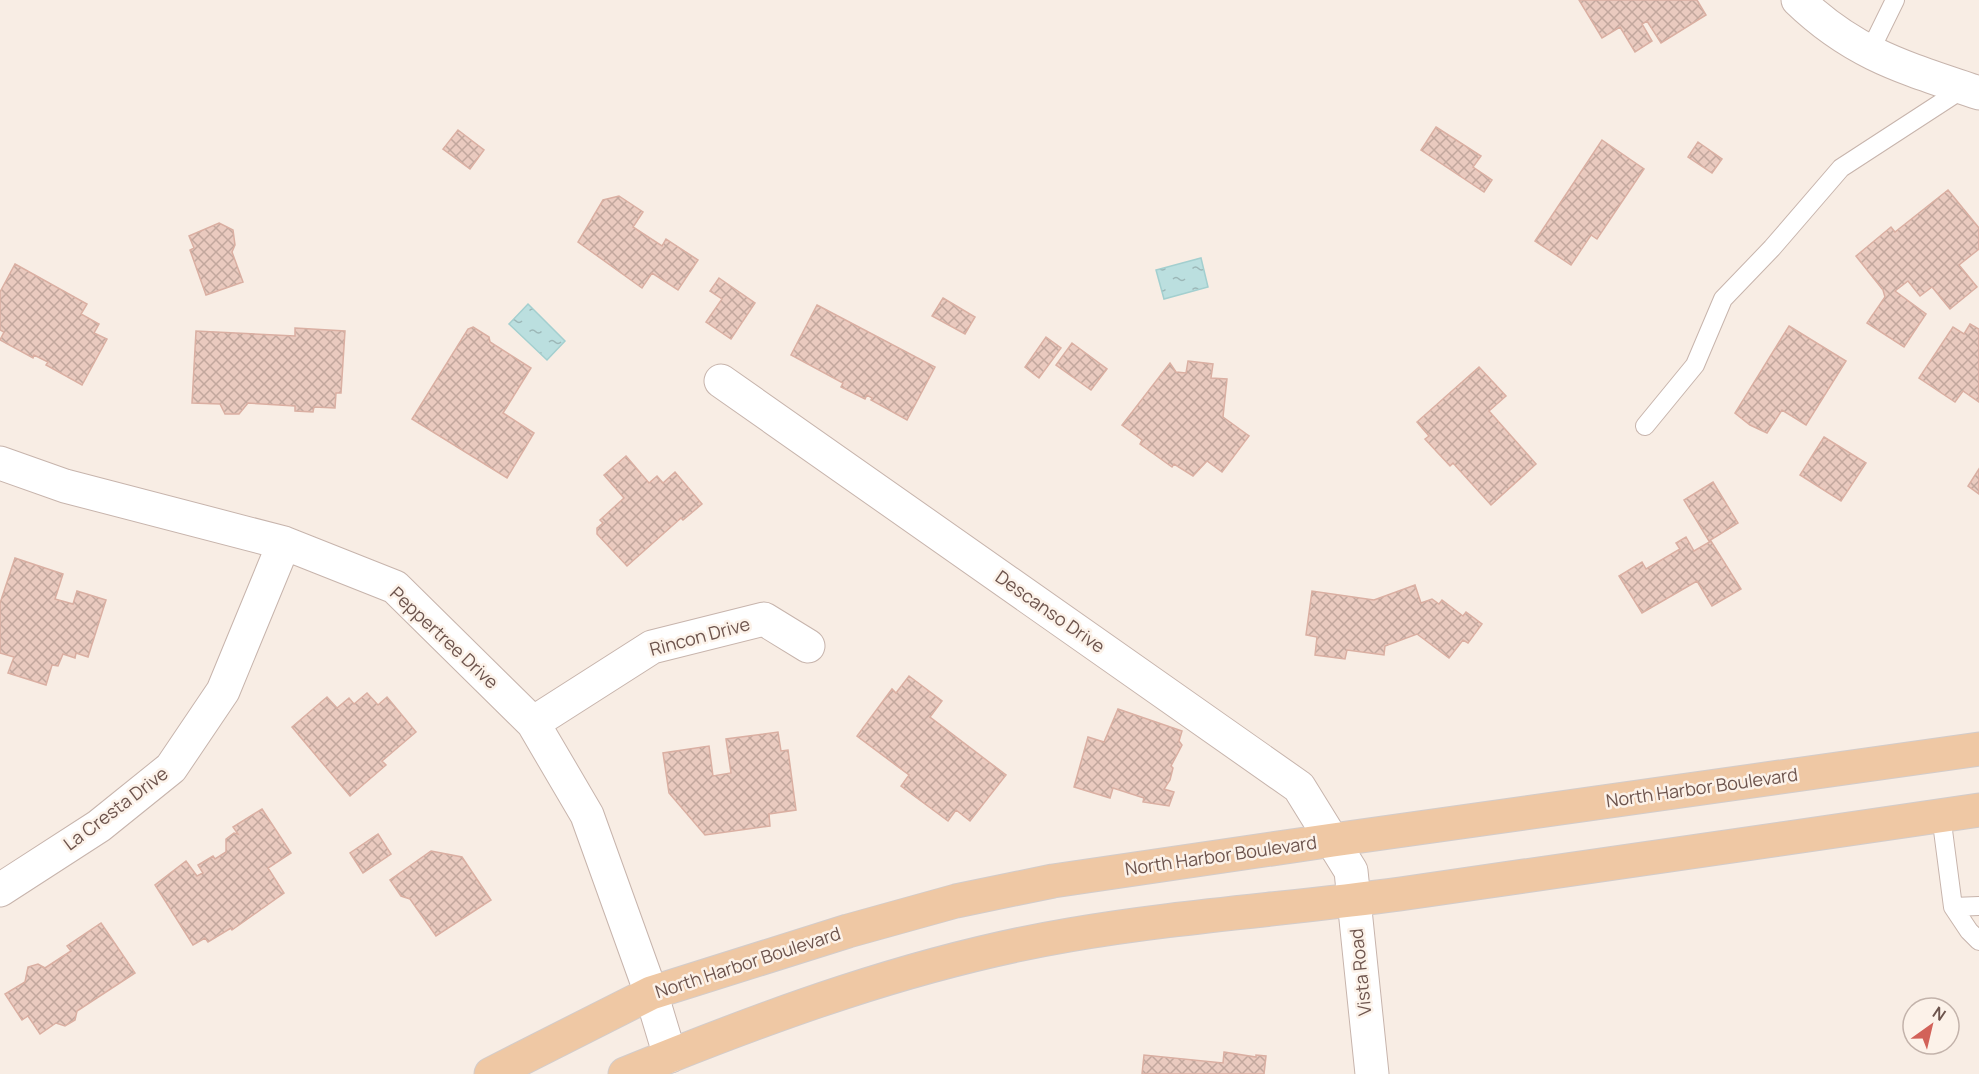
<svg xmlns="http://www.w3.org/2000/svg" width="1979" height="1074" font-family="Manrope,sans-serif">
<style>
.water{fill:url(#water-ripples);stroke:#a3cfcf;stroke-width:1.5}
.building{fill:url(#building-cross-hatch);stroke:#daafa2;stroke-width:1.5}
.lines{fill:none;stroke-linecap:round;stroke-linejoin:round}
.service-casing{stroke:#c7b4ac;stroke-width:20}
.minor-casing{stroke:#c7b4ac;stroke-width:35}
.primary-casing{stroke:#d3ccca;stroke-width:35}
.service{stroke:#fff;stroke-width:18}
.minor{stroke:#fff;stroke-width:33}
.primary{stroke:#efc8a4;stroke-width:33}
.labels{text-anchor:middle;stroke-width:5;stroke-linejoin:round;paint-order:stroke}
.street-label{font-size:18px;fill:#6d544d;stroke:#fcf2e9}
</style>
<defs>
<pattern id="water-ripples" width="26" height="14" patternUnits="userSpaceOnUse" patternTransform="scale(1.5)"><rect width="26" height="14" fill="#bbdfdf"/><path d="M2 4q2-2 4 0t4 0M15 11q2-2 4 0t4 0" fill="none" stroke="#9cb7b7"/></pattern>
<pattern id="building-cross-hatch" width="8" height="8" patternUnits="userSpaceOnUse" patternTransform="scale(1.5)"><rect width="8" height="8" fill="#eacabf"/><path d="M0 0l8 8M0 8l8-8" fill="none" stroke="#c2a79d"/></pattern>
</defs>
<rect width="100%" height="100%" fill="#f8ede4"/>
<path class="water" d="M 1201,258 L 1208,287 L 1164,299 L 1156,270 Z
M 528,304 L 565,341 L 547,360 L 509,324 Z"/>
<path class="building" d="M 1579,0 L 1697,0 L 1706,15 L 1661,43 L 1647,21 L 1642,24 L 1652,41 L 1635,52 L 1620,27 L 1602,38 Z
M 1436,127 L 1481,156 L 1473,167 L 1492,180 L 1484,192 L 1421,150 Z
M 458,130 L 484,150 L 470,169 L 443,149 Z
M 1602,140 L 1644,169 L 1597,239 L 1591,235 L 1571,265 L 1535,241 Z
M 1698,142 L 1722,159 L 1712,173 L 1688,157 Z
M 1948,190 L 1979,228 L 1979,249 L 1959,265 L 1977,287 L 1950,309 L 1932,287 L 1920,296 L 1908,281 L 1895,291 L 1926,314 L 1904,347 L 1867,323 L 1885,297 L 1883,290 L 1856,256 L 1891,227 L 1895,232 Z
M 619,196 L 643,212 L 633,227 L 662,246 L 666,239 L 698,260 L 678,290 L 652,273 L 642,288 L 578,242 L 603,200 Z
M 219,223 L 233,230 L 235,245 L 232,252 L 243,282 L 206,295 L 190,250 L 194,248 L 189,236 Z
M 15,264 L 87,304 L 81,314 L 99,324 L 94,333 L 107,339 L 82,385 L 46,365 L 48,362 L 34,355 L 33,358 L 0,340 L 4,332 L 0,330 L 0,292 Z
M 719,278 L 755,303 L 731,339 L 706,322 L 722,299 L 710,291 Z
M 943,298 L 975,317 L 965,334 L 932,316 Z
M 817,305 L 935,367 L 907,420 L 871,400 L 872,398 L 867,395 L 865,399 L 841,387 L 843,383 L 791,355 Z
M 1970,324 L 1979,329 L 1979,402 L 1963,391 L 1955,402 L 1919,378 L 1953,327 L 1964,334 Z
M 1789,326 L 1846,361 L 1806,425 L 1782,410 L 1767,433 L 1750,425 L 1735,413 Z
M 473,327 L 489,337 L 490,342 L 531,368 L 503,413 L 534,433 L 507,478 L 412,419 L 468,329 Z
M 295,328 L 345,331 L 341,393 L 336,393 L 335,408 L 314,407 L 313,412 L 295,411 L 295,406 L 248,403 L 239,414 L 225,414 L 220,404 L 192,403 L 196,331 L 295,336 Z
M 1046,337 L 1061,348 L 1039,378 L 1025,367 Z
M 1072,343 L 1107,369 L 1091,390 L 1056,365 Z
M 1188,361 L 1213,364 L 1211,378 L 1227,379 L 1223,417 L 1249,436 L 1222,472 L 1207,461 L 1193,476 L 1174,464 L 1172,467 L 1140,444 L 1142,440 L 1122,425 L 1170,363 L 1176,372 L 1186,373 Z
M 1479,367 L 1506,396 L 1489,411 L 1536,464 L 1491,505 L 1453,463 L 1450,466 L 1425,439 L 1429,436 L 1417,422 Z
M 1824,437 L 1866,463 L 1841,501 L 1800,475 Z
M 626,456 L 649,483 L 657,476 L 663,483 L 675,472 L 702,504 L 683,520 L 681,518 L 627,566 L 597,534 L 597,528 L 603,523 L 600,520 L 624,498 L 604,475 Z
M 1979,469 L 1979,494 L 1968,486 Z
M 1713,482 L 1738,523 L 1709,541 L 1684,500 Z
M 1686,537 L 1694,551 L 1711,541 L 1741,589 L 1712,606 L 1697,581 L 1642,613 L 1619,576 L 1642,562 L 1646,569 L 1680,549 L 1676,543 Z
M 15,558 L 63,574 L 55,599 L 73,604 L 77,591 L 106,600 L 88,657 L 76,653 L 75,658 L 63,654 L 58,666 L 52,665 L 46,685 L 8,673 L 14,657 L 0,653 L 0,603 Z
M 1415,585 L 1421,603 L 1432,599 L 1439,604 L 1442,600 L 1463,616 L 1466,612 L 1482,624 L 1468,643 L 1463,640 L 1449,658 L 1417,634 L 1385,646 L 1384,655 L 1347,650 L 1345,659 L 1315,655 L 1317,637 L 1306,635 L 1312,591 L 1374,600 Z
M 909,676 L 942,701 L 930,717 L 1006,775 L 970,821 L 956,810 L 948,821 L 901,786 L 909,775 L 857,736 L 892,689 L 896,693 Z
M 367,693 L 378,705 L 387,697 L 416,732 L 382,761 L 386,765 L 350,796 L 292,727 L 327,697 L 337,708 L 349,698 L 354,704 Z
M 1118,709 L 1182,731 L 1179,741 L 1182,745 L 1171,766 L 1173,768 L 1170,780 L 1164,789 L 1174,792 L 1169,806 L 1143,802 L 1144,798 L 1113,788 L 1110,798 L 1074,787 L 1088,737 L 1104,742 Z
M 778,732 L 781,751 L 788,750 L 796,810 L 769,814 L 770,826 L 705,835 L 669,793 L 663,753 L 709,746 L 713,776 L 731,773 L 726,739 Z
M 262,809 L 291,853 L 268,868 L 284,893 L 232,930 L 231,928 L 208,942 L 205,938 L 193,945 L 155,885 L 186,861 L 197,876 L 203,873 L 198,865 L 213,856 L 215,859 L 226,852 L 226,839 L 234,833 L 238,834 L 233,827 Z
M 378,834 L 391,854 L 363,873 L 350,853 Z
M 431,851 L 462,857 L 491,900 L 436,936 L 410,899 L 401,896 L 390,880 Z
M 101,923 L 135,973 L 77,1011 L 75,1020 L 65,1026 L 56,1023 L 40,1034 L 28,1016 L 22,1020 L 5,994 L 25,982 L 28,967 L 38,964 L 45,968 L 71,951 L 67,946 Z
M 1224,1052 L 1256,1057 L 1256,1055 L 1266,1056 L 1264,1074 L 1142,1074 L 1144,1055 L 1223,1063 Z"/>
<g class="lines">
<g class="service-casing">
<path id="service" d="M 1869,53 L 1895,0
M 1645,426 L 1695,365 L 1723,299 L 1772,248 L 1841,168 L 1964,88
M 1941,815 L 1953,907 L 1969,931 L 1979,941
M 1953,907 L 1979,906"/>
</g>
<g class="minor-casing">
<path id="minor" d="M 1798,0 C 1855,55 1906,68 1979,93
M 721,381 L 1299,787 L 1351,871 L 1372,1074
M 0,463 L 65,486 L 284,543 L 395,587 L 533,723 L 587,815 L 651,993 L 670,1056
M 533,723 L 652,647 L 764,619 L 808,646
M 0,890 L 99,826 L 171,768 L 223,691 L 284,543"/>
</g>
<g class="primary-casing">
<path id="primary" d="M 491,1074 L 651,993 L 848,931 L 956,901 L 1053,881 L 1333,840 L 1979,749
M 625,1074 C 767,1016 916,961 1069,935 C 1179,916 1290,909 1400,894 C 1593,867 1786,838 1979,810"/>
</g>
<use href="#service" class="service"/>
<use href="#minor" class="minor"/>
<use href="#primary" class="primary"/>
</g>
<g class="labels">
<g class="street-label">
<text transform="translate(1050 612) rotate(35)" y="6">Descanso Drive</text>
<text transform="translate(700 637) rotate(-15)" y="6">Rincon Drive</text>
<text transform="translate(444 638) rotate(43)" y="6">Peppertree Drive</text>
<text transform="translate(1702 788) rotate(-8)" y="6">North Harbor Boulevard</text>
<text transform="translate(116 809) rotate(-37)" y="6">La Cresta Drive</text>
<text transform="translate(1221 856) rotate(-8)" y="6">North Harbor Boulevard</text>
<text transform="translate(748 963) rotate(-18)" y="6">North Harbor Boulevard</text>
<text transform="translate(1361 972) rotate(-96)" y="6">Vista Road</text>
</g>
</g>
<g transform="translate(1931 1026) rotate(34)"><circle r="28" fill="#fcf2e9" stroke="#c3b3ab" stroke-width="1.5"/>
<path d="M0-4.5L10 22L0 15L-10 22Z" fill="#d26259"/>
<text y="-9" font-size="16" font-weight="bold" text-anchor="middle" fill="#6d544d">N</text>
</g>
</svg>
